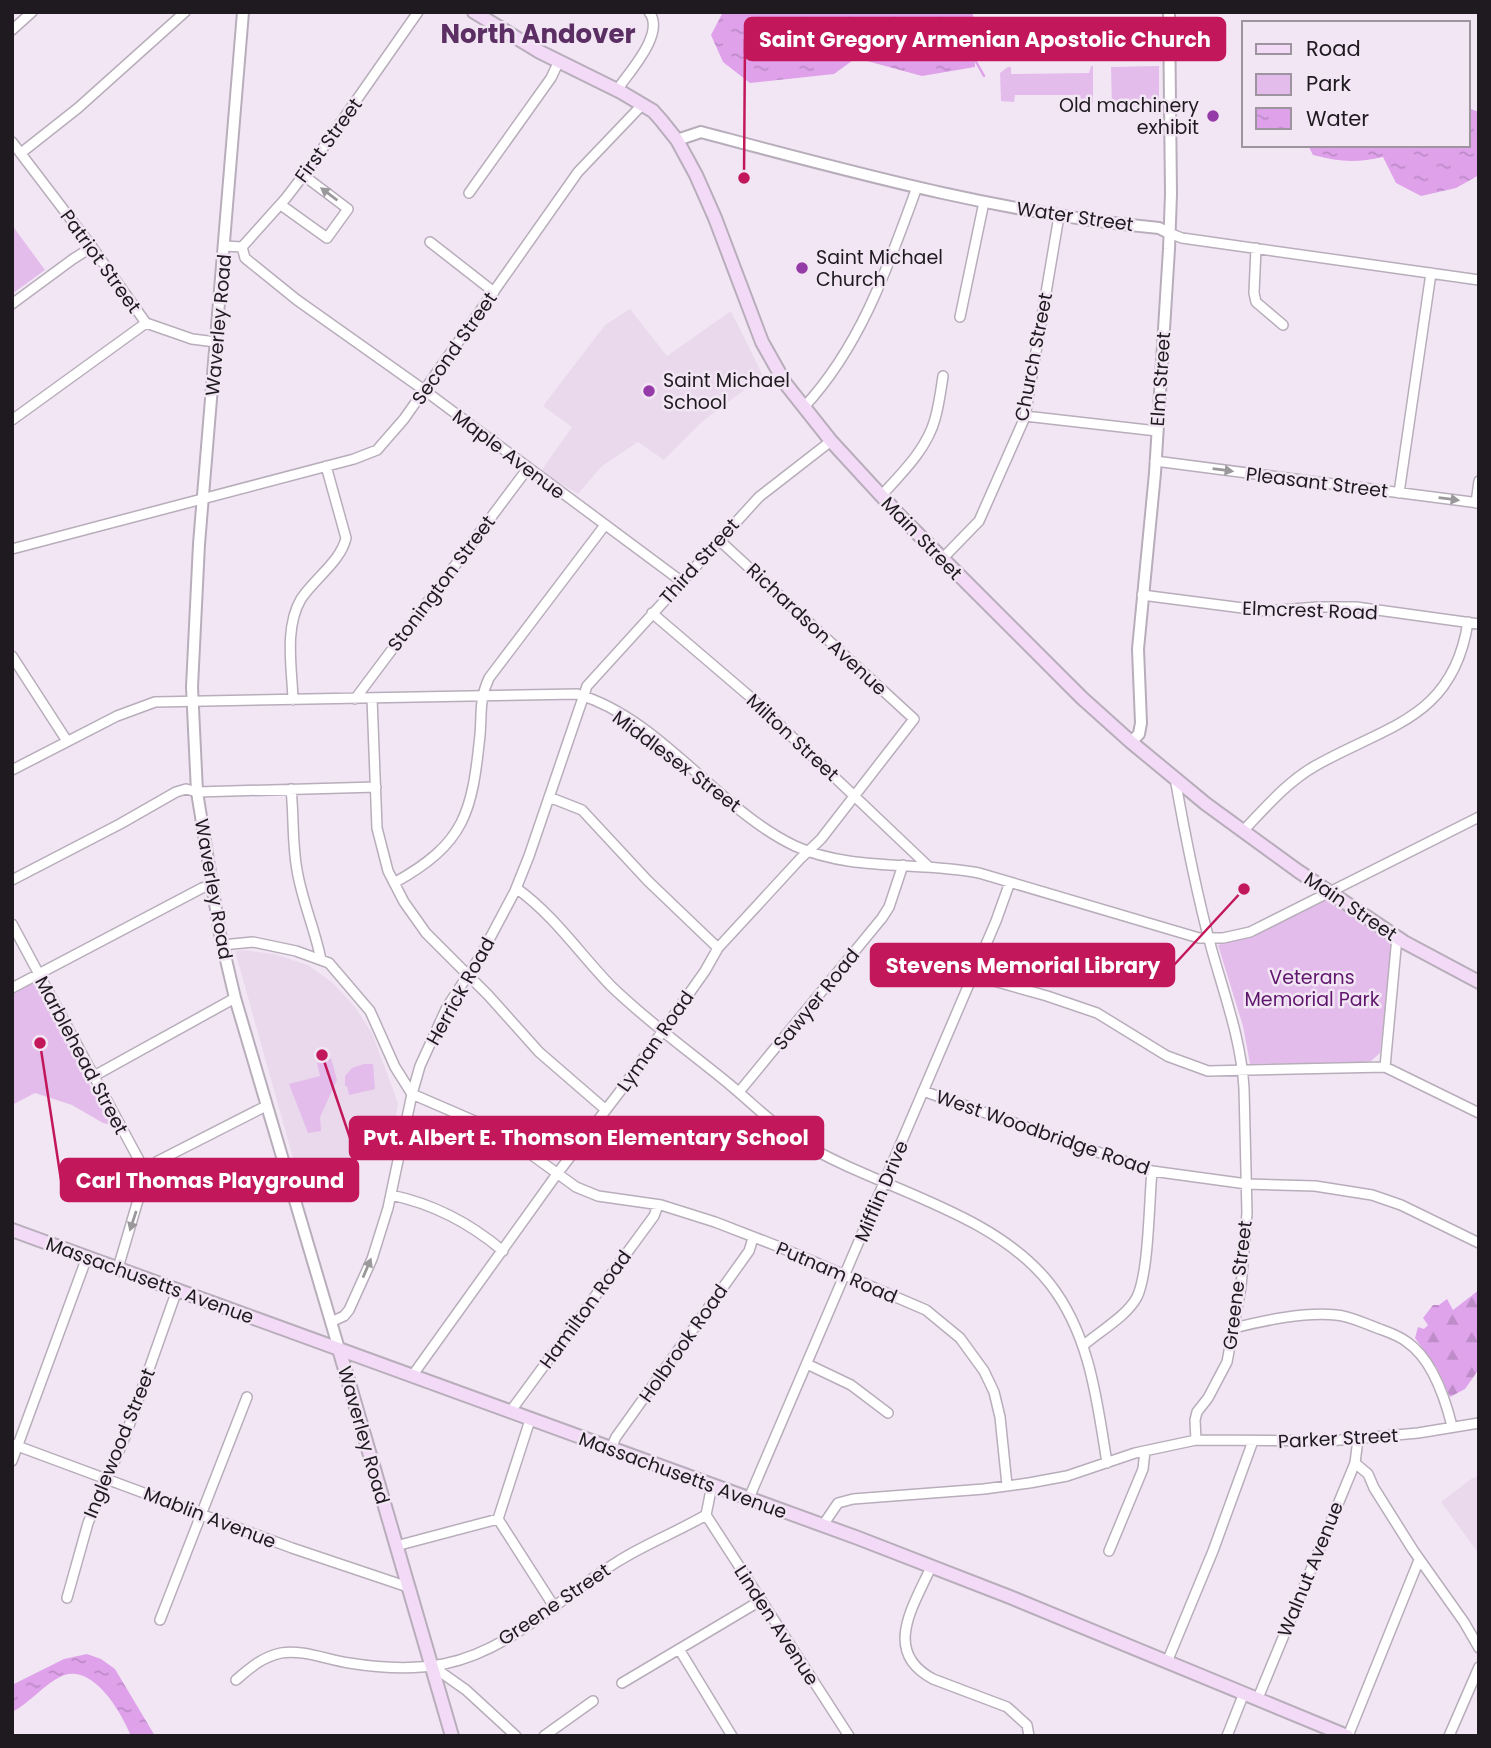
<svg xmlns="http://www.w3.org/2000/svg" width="1491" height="1748" font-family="Poppins,sans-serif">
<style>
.built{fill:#ead9ed}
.green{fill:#e3bceb}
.forest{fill:url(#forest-firs)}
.water{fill:url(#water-ripples)}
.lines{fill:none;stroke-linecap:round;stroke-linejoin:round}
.stream{stroke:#dea1ea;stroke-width:2.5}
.minor-casing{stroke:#b8adba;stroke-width:12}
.tertiary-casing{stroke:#b8adba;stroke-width:14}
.secondary-casing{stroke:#b8adba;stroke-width:16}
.minor{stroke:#fff;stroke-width:9}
.tertiary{stroke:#fff;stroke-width:10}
.secondary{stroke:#f3dbf7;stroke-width:12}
.oneway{fill:#9a989a}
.poi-dot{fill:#953ba7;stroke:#f2e6f4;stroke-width:2.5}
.labels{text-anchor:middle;stroke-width:5;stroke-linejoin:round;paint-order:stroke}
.poi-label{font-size:19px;fill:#1e1a1f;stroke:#f2e6f4;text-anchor:start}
.street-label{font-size:19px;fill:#1e1a1f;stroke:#f2e6f4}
.park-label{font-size:19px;fill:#5f166d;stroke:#f2e6f4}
.district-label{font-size:26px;font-weight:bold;fill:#5b2f64;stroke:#f2e6f4}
.leader{fill:none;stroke:#c2185b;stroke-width:2.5}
.callout-dot{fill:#c2185b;stroke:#f2e6f4;stroke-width:2.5}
.callout{fill:#c2185b;stroke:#c2185b;stroke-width:2.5}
.callout-label{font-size:21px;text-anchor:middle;font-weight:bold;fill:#fff}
</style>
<defs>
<pattern id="forest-firs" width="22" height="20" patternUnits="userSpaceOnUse" patternTransform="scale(1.75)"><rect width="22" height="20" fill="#dfa3ec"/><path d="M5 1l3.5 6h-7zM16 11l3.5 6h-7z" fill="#bf8cca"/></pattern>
<pattern id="water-ripples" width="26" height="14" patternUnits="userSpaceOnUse" patternTransform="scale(1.75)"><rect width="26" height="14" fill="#dea1ea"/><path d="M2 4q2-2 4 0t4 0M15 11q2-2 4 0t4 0" fill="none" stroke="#be8ac8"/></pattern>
</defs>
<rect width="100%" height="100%" fill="#f2e6f4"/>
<path class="built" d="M 630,309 L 667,356 L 731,311 L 763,376 L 703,421 L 664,460 L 638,442 L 602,466 L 578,494 L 541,471 L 572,427 L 543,406 L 605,325 Z
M 243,950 L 274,954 L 308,965 L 333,983 L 355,1007 L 372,1033 L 398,1103 L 391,1149 L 298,1176 L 235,951 Z
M 1479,1476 L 1479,1554 L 1441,1502 L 1471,1479 Z"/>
<path class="green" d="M 1091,66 L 1093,66 L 1093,103 L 1082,103 L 1080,95 L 1015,95 L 1014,102 L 1001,101 L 1000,73 L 1008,67 L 1011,67 L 1011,74 L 1089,73 Z
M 1159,66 L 1159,107 L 1112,106 L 1111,67 Z
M 12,225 L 45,270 L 12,294 Z
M 1326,900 L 1390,941 L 1392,945 L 1380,1053 L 1371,1061 L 1363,1062 L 1250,1064 L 1243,1026 L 1218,945 L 1253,935 Z
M 35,982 L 111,1125 L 103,1123 L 72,1105 L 35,1093 L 12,1105 L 12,994 Z
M 331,1058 L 337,1080 L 320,1117 L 321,1131 L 308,1133 L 289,1084 L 320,1076 L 317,1063 L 324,1063 Z
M 364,1064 L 373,1064 L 375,1089 L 349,1095 L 347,1086 L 345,1086 L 345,1076 L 352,1068 Z"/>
<path class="forest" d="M 1479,1290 L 1479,1369 L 1465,1389 L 1450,1397 L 1437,1368 L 1415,1338 L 1418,1327 L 1424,1329 L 1428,1325 L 1423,1318 L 1433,1305 L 1439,1305 L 1447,1299 L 1453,1310 Z"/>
<path class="water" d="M 723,12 L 973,12 L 975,67 L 922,76 L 856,58 L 834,74 L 750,83 L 723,62 L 711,35 Z
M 1468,108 L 1479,112 L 1479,175 L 1456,188 L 1421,196 L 1396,183 L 1383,157 C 1356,163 1340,162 1313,155 L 1308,145 L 1468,145 Z
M 87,1654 L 101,1659 L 115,1669 L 155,1736 L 131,1736 C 121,1712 93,1663 62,1676 C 44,1684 30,1703 12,1712 L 12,1685 L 64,1659 Z"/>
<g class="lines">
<path class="stream" d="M 974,58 L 984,76"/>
<g class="minor-casing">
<path id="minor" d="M 12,30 L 32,12
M 617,90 C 629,72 666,33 649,12
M 12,142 L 92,247 L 146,323 L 192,339 L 216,342
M 21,153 L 78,108 L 185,12
M 469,193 L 551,78 L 559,61
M 281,205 L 327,238 L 348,209 L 303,175
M 1169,233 L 1182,238 L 1479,280
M 430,242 L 494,292
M 224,246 L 242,247 L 286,198 L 309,168 L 418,12
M 242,247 L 245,258 L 297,300 L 424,390 L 681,581
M 1256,248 L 1254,293 L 1256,302 L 1283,325
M 12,304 L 73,259 L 92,247
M 960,317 L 984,202
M 804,407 C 861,346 889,264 917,187
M 1025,416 L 1157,431
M 12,420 L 146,323
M 1155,461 L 1479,503
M 1399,493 L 1431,273
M 881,496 C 901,474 927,449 935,419 C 939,405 941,390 943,376
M 1476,503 L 1479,481
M 12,549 L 354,459 L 377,450 L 404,419 L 578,172 L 642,105
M 942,559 L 979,521 L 1025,417 L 1059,216
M 1142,595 L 1266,611 L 1318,607 L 1356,607 L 1479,624
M 652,613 L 748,695 L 929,867
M 12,656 L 67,741
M 372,698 L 377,828 L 388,871 L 404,902 L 426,933 L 488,995 L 539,1052 L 606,1110
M 355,699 L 528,468
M 293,700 C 292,668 284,628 301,599 C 314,579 341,561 346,538 L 326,466
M 12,770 L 117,716 L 155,702 L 577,694 C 662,719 717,809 795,846 C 852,872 919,861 979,873 L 1199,938 L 1223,938 L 1250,932 L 1479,817
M 291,789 C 294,816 292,843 297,870 C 302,901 315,929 321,960
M 549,797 L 582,810 L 648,881 L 718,948
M 1243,831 C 1265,808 1287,782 1315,766 C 1387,725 1453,719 1468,622
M 12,880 L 120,824 L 176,792 L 186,789 L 197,792 L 376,787
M 394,883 C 466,843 472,812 480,735 C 482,711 479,700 489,678 L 605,525
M 516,888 C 554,915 579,953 611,986 C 648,1022 690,1052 729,1084 C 752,1103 774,1126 799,1141 C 877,1189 992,1210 1050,1284 C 1090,1335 1097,1401 1107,1463
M 12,924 L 146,1173 L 118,1268
M 222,945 L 253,942 L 296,951 L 329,963 L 370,1011 L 395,1067 L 412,1094 L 486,1126 L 525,1150 L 576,1187 L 598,1196 L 661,1205 L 715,1222 L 777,1246 L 926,1310 L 960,1338 L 984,1371 L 994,1392 L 1000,1417 L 1007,1485
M 973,975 L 1047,996 L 1097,1013 L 1167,1056 L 1208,1071 L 1385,1067 L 1479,1113
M 12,988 L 202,888 L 211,885
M 1385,1067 L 1397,937
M 94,1076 L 235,998
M 923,1091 L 1152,1171 L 1247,1184 L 1315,1186 L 1372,1195 L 1401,1205 L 1479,1243
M 739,1092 L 882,918 L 889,907 L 903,865
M 146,1173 L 158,1161 L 266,1106
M 391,1195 C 434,1204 470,1223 503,1251
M 331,1322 L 344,1316 L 349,1310 L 372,1259 L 388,1208 L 412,1094 L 420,1066 L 447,1007 L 481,955 L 515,891 L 529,856 L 587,686 L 759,497 L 831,441
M 1234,1328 C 1266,1320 1303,1312 1336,1315 C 1349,1316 1361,1322 1372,1326 C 1384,1331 1397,1334 1407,1342 C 1432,1359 1445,1398 1452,1426
M 1084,1345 C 1100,1331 1127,1316 1137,1297 C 1149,1272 1149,1201 1152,1171
M 807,1364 L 851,1385 L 888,1413
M 412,1376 L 557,1174 L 621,1090 L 705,971 L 718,948 L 800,859 L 821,839 L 914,719 L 719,540
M 510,1412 L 654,1216 L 658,1205
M 530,1420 L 498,1519 L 555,1608
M 1196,1440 L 1329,1441 L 1418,1433 L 1479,1423
M 12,1444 L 292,1548 L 408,1587
M 611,1448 L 616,1437 L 749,1251 L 753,1238
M 12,1461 L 87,1257
M 1355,1463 L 1368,1474 L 1374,1488 L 1413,1550 L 1464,1622 L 1479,1648
M 749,1498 L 996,921 L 1010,882
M 706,1515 L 849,1736
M 706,1515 L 712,1485
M 823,1525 L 838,1503 L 853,1499 L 984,1489 L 1029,1483 L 1067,1476 L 1135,1453 L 1196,1440 L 1195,1420 L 1197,1412 L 1208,1398 L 1227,1362 L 1241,1287 L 1247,1213 L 1244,1088 C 1241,1039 1224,994 1211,947 C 1196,891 1185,835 1175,778
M 396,1546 L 498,1519
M 1109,1551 L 1143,1469 L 1145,1451
M 931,1567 C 913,1607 882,1652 933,1679 L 1007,1707 L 1027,1725 L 1029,1736
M 67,1598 L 88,1523 L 125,1437 L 177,1290
M 160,1620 L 247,1397
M 679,1649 L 732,1736
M 1167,1662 L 1213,1551 L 1253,1441
M 432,1666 L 466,1690 L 516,1736
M 236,1680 C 250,1668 262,1657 281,1653 C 302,1649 328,1660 349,1663 C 380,1668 413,1670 444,1664 C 512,1650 560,1597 617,1562 C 645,1544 677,1532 706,1515
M 622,1683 L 760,1601
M 1258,1698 L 1355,1463 L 1358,1439
M 544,1736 L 593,1701
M 1227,1736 L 1244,1693
M 1348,1736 L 1419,1560
M 1449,1736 L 1479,1667"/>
</g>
<g class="tertiary-casing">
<path id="tertiary" d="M 243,12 L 199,544 L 192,687 L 197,792 L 220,934 L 235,998 L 339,1349
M 677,140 L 701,132 C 852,172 1003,214 1159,228 L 1169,233
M 1131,742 L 1139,734 L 1141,723 L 1138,649 L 1155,473 L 1169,249 L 1171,194 L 1169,12"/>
</g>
<g class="secondary-casing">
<path id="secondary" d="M 474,12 L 538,51 L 621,92 L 653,111 L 661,120 L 677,140 L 696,175 L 715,218 L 762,342 L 785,383 L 831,441 L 900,516 L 1082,698 L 1131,742 L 1206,804 L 1298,871 L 1404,942 L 1479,982
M 12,1230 L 858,1538 L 1010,1597 L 1347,1736
M 339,1349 L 452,1736"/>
</g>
<use href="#minor" class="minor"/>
<use href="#tertiary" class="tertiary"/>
<use href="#secondary" class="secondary"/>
</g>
<defs><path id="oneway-solid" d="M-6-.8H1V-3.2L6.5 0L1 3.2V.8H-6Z" transform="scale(1.75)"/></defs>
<g class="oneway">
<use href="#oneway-solid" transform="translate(329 194) rotate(-143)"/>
<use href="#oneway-solid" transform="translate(1223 470) rotate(7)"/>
<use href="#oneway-solid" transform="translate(1449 499) rotate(7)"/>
<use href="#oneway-solid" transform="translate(133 1221) rotate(108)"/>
<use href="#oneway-solid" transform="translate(367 1268) rotate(-67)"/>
</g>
<g class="poi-dot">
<circle cx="1213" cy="116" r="7"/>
<circle cx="802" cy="268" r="7"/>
<circle cx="649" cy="391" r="7"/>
</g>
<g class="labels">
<g class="poi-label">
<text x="1199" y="112" text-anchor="end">Old machinery<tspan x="1199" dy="22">exhibit</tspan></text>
<text x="816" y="264">Saint Michael<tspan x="816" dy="22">Church</tspan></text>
<text x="663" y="387">Saint Michael<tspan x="663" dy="22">School</tspan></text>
</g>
<g class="street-label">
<text transform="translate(328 140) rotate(-54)" y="7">First Street</text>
<text transform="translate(1075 216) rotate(8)" y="7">Water Street</text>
<text transform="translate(101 261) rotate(54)" y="7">Patriot Street</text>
<text transform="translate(218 325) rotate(-85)" y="7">Waverley Road</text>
<text transform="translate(454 348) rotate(-55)" y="7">Second Street</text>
<text transform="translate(1033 357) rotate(-79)" y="7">Church Street</text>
<text transform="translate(1160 379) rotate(-86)" y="7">Elm Street</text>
<text transform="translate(509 454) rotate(37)" y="7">Maple Avenue</text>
<text transform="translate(1317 482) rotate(7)" y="7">Pleasant Street</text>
<text transform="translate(922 538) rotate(46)" y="7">Main Street</text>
<text transform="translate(699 561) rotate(-48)" y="7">Third Street</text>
<text transform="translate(441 583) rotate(-53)" y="7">Stonington Street</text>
<text transform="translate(1310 610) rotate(2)" y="7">Elmcrest Road</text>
<text transform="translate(817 629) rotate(43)" y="7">Richardson Avenue</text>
<text transform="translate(793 737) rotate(43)" y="7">Milton Street</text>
<text transform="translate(677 761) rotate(37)" y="7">Middlesex Street</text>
<text transform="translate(214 889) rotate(80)" y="7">Waverley Road</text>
<text transform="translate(1351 906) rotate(34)" y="7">Main Street</text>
<text transform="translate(460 991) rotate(-61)" y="7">Herrick Road</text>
<text transform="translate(816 999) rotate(-51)" y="7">Sawyer Road</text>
<text transform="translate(655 1041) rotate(-55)" y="7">Lyman Road</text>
<text transform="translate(82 1055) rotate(62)" y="7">Marblehead Street</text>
<text transform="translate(1043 1132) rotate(19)" y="7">West Woodbridge Road</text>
<text transform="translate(881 1191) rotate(-67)" y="7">Mifflin Drive</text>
<text transform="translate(837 1272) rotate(23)" y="7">Putnam Road</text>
<text transform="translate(150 1280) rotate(20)" y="7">Massachusetts Avenue</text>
<text transform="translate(1237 1285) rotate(-83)" y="7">Greene Street</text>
<text transform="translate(585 1309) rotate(-54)" y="7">Hamilton Road</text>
<text transform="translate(683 1343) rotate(-55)" y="7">Holbrook Road</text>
<text transform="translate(364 1435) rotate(74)" y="7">Waverley Road</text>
<text transform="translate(1338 1438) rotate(-3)" y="7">Parker Street</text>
<text transform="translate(119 1443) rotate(-68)" y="7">Inglewood Street</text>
<text transform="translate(683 1475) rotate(20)" y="7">Massachusetts Avenue</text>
<text transform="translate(210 1517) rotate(21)" y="7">Mablin Avenue</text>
<text transform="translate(1310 1569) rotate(-68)" y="7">Walnut Avenue</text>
<text transform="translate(554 1604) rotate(-34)" y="7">Greene Street</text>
<text transform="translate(777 1625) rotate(57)" y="7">Linden Avenue</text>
</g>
<g class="park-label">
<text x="1312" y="984">Veterans<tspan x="1312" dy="22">Memorial Park</tspan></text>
</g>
<g class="district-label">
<text x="538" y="43">North Andover</text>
</g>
</g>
<path class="leader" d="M744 178L745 39M1244 889L1174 965M322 1055L350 1138M40 1043L61 1180"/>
<g class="callout-dot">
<circle cx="744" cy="178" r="7"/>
<circle cx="1244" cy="889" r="7"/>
<circle cx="322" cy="1055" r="7"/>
<circle cx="40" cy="1043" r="7"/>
</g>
<g class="callout">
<rect x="745" y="18" width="480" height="42" rx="7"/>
<rect x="871" y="944" width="303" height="42" rx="7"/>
<rect x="350" y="1117" width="473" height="42" rx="7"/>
<rect x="61" y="1159" width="297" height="42" rx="7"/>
</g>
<g class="callout-label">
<text x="985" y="47">Saint Gregory Armenian Apostolic Church</text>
<text x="1023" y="973">Stevens Memorial Library</text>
<text x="586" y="1145">Pvt. Albert E. Thomson Elementary School</text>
<text x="210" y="1188">Carl Thomas Playground</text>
</g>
<rect width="1491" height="1748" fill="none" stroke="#1e1a1f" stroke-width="28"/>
<rect x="1242" y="21" width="228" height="126" fill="#f2e6f4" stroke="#9d949f" stroke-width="2"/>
<rect x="1256" y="44" width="35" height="10" fill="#f3dbf7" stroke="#9d949f" stroke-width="2"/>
<text x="1306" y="56" font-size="21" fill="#1e1a1f">Road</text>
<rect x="1256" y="74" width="35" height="21" fill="#e3bceb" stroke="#9d949f" stroke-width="2"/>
<text x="1306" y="91" font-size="21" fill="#1e1a1f">Park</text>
<rect x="1256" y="108" width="35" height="21" fill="url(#water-ripples)" stroke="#9d949f" stroke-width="2"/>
<text x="1306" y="126" font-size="21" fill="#1e1a1f">Water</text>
</svg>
